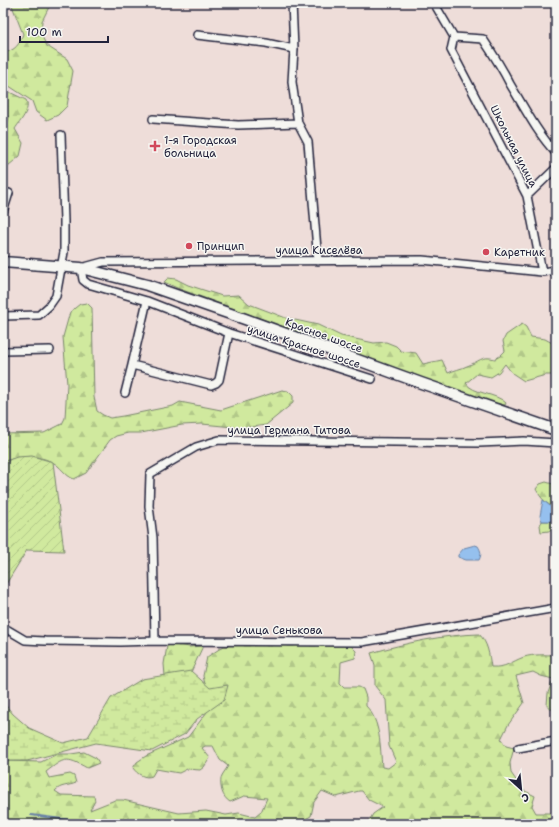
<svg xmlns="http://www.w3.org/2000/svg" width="559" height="827" font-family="'Shantell Sans',sans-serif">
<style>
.forest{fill:url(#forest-firs);stroke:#79866c}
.wetland{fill:url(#wetland-marsh);stroke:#79866c}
.cemetery{fill:url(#cemetery-stones);stroke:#79866c}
.garden{fill:url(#garden-furrows);stroke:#79866c}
.water{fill:#95c0ee;stroke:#6781a6}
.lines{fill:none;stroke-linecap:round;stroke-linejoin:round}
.stream{stroke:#6781a6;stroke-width:2}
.minor-casing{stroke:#22223b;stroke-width:10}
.secondary-casing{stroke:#22223b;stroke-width:13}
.minor{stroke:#f6f6f2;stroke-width:7}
.secondary{stroke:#f6f6f2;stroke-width:10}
.poi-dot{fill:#d1495b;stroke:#f6f6f2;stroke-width:1.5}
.labels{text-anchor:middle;stroke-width:3;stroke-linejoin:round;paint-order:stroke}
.poi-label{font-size:11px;fill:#22223b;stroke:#f6f6f2;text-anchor:start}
.street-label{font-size:11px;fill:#22223b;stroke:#f6f6f2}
</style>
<defs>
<pattern id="forest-firs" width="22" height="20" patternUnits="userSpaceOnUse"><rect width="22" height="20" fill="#d0e99e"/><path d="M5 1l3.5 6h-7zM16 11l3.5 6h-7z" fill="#b2c889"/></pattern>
<pattern id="wetland-marsh" width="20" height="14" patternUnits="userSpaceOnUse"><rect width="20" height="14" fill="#d0e99e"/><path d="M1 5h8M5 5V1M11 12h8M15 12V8" fill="none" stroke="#b2c889"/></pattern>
<pattern id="cemetery-stones" width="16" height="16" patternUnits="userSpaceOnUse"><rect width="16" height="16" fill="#d0e99e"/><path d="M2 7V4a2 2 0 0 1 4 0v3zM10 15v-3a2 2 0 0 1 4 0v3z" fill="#b2c889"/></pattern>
<pattern id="garden-furrows" width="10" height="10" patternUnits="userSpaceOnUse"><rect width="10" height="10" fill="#d0e99e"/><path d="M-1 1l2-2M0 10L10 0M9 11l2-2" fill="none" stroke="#b2c889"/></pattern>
</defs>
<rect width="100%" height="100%" fill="#eeddd9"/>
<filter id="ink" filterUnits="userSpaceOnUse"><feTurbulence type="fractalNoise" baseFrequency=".025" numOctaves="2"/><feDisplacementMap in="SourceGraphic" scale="8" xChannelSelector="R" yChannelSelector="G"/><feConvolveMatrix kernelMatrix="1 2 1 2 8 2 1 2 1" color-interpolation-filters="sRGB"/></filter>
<g filter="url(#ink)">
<path class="forest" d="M 11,3 L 51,3 L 42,21 L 41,35 L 47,46 L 67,59 L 73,71 L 67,106 L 58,115 L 47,120 L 36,112 L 32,101 L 3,82 L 3,53 C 16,50 19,45 23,34 Z
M 3,89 L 26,100 C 31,110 20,121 15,129 L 23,143 L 20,156 L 3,170 L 3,120 L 8,117 L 6,114 L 3,113 Z
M 168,278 L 176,279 L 188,285 L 222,296 L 239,295 L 249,304 L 286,318 L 318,325 L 341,336 L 374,343 L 386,342 L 396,346 L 401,351 L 416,353 L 423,364 L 442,360 L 448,373 C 454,370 461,369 467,366 C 479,362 482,355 495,359 L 500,356 L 505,351 L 503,341 L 506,335 L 522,324 L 526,327 L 531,337 L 545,339 L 556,345 L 556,375 L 546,375 L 524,381 L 512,373 L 505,364 L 499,372 L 491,377 L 477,374 L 466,383 C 472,394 497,393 506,403 L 505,405 L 477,400 L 461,392 L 177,288 L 164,282 Z
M 87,303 L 92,308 L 94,397 L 97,411 L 103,415 L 110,418 L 123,416 L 173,406 L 180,402 L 221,410 L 282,390 L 288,391 L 293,396 L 293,403 L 266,425 L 244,428 L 202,424 L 182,425 L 141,433 L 128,433 L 116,436 L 110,440 L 86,473 L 74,479 C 65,476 61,466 52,462 C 36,454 19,456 3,462 L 3,434 L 44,433 L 62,424 L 65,418 L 67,384 L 63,337 L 70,312 L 80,304 Z
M 556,451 L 556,468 L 551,459 L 551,453 Z
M 546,482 L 556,485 L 556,507 C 547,506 540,497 536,489 L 540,484 Z
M 542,521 L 556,521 L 556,530 L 541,532 L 540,525 Z
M 479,634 C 488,643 489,654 491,667 C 507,668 510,662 524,657 C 534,654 545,655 556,655 L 556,709 L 550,709 L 547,705 L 548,693 L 553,679 L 541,676 L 533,672 L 516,676 L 524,703 L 508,725 L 501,739 L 506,746 L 514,748 L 510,763 L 511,773 L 523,790 L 535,796 L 532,806 L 536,813 L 556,813 L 556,824 L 371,824 L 368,823 L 373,814 L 383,807 L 369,800 L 362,791 L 359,791 L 336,797 L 322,791 L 314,802 L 311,816 L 302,821 L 303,824 L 3,824 L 3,761 L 41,762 L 57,754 L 71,754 L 84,752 L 96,758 L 99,763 L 87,768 C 66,756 64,758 46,772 L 49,778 L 70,774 L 74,776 L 76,783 C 69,786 60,785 55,791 L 61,795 L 94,796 L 95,801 L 90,810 L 115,800 L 123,800 L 179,813 L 206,811 L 226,815 L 239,813 L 255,817 L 261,812 L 267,798 L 244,796 L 230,802 C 222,797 220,787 221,778 C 222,774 226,770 228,766 L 220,760 L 213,746 L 205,746 L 202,748 L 210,758 L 204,767 L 200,770 L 187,769 L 179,773 L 156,769 L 152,776 C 145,779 137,774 133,768 L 137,762 L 146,756 L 188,737 L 207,712 L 165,676 L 164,664 L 167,646 L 173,644 L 189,647 L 203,646 L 186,683 L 205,684 L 203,676 L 207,657 L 224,646 L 286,644 L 336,644 L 351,646 L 356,651 L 355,658 L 341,662 L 340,683 L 344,687 L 359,687 L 363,689 L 366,697 L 366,706 C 381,721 380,747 382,767 L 388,768 L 396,762 L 389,746 L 386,700 L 375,686 L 375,665 L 371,653 C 406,643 442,635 479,634 Z"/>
<path class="wetland" d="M 191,671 L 210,688 L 228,685 L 224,700 L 197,719 L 185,734 L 152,751 L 96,743 L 27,761 L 3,761 L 3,729 L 6,726 L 6,722 L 3,720 L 3,702 L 13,714 L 29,728 L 63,743 L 88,737 L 111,698 L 142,679 Z"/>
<path class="cemetery" d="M 3,116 L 9,117 L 3,140 Z"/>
<path class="garden" d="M 32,456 L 53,462 L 64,551 L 27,550 L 3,589 L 3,462 L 17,457 Z"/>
<path class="water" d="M 543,500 L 550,506 L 556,507 L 556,521 L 542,521 L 540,516 Z
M 475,545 L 478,546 C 481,551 482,554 479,560 L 466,560 L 458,557 L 458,555 L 464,548 Z"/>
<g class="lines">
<path class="stream" d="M 31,815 L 100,824"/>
<g class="minor-casing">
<path id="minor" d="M 292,3 L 294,49 L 292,82 L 298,123 L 308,142 L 318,261
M 434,3 L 454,37 L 451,50 L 527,196 L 542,272
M 197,35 L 266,43 L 294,49
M 454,37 L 483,39 C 493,54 502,68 510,84 C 524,107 537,133 556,153
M 153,119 L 238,125 L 298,123
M 527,196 L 556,168
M 3,212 L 9,193
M 147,301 L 132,365 L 211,385 L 216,383 L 219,380 L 229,333
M 3,316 L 39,315 L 49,306 L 56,296 L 64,252 L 64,221 L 61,135
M 3,351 L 50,350
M 372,379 L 229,333 L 147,301 L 88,284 L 83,280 L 81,268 L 103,262 L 422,260 L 542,272 L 556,270
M 125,393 L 132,365
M 3,627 L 25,640 L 45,641 L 120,642 L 155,641 L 362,642 L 556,608
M 155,641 L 153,538 L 149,506 L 150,474 L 196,447 L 219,440 L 479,443 L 524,441 L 556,443
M 518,748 L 556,741"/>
</g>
<g class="secondary-casing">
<path id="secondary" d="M 3,262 L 81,268 L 147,285 L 245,319 L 421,383 L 556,430"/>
</g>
<use href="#minor" class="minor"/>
<use href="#secondary" class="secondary"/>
</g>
</g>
<g class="poi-dot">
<path d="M153 140h4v4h4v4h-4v4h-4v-4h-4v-4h4z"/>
<circle cx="189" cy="246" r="4"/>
<circle cx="486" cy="252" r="4"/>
</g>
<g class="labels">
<g class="poi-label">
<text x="164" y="144">1-я Городская<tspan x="164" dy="13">больница</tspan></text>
<text x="197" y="250">Принцип</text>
<text x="494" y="256">Каретник</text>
</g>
<g class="street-label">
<text transform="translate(514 146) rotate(63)" y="4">Школьная улица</text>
<text x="319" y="254">улица Киселёва</text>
<text transform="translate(324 335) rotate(20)" y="4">Красное шоссе</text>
<text transform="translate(304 346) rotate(18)" y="4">улица Красное шоссе</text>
<text x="289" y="434">улица Германа Титова</text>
<text x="279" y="634">улица Сенькова</text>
</g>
</g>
<rect width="559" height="827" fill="none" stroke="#f6f6f2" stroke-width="16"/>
<rect x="8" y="8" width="543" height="811" fill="none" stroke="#22223b" stroke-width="1.5" filter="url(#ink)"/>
<g transform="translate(521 789) rotate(153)" stroke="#f6f6f2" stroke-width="3" paint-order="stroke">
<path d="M0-3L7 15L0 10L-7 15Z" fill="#22223b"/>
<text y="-6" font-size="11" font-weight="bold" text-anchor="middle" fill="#22223b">С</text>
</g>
<path d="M20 36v6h88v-6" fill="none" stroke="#22223b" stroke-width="2"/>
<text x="26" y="36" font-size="12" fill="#22223b" stroke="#f6f6f2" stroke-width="3" paint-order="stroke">100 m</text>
</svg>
